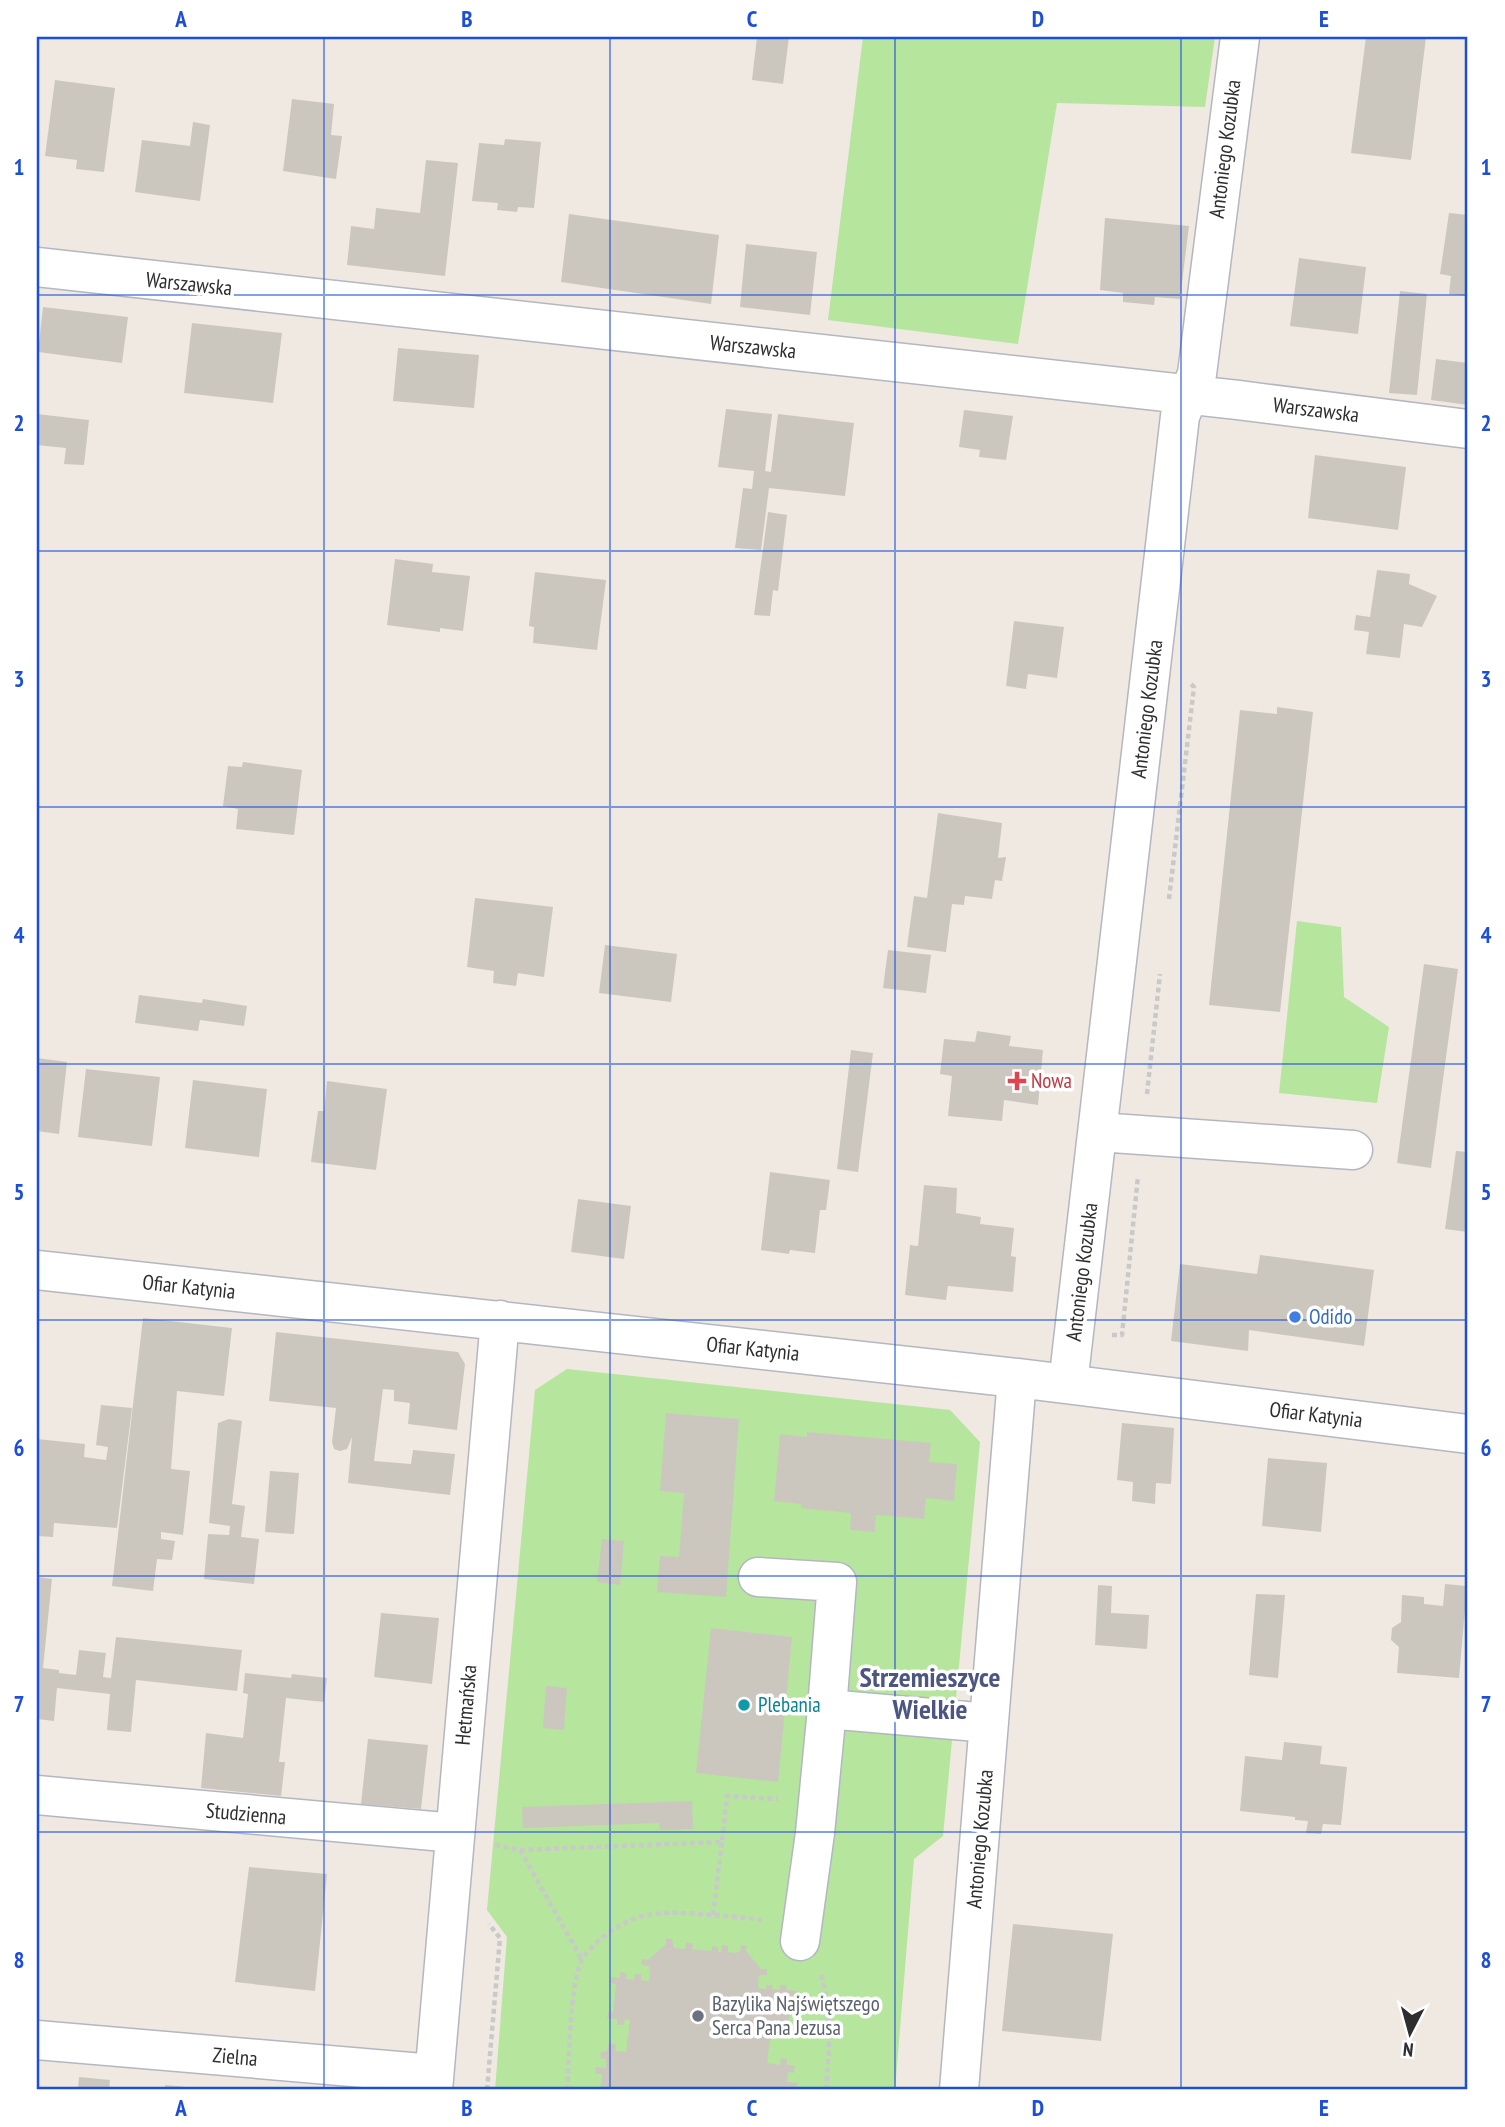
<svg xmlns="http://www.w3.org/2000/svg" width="1505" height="2127" font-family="'PT Sans Narrow',sans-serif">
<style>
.green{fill:#b6e59e}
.building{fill:#cbc7bf}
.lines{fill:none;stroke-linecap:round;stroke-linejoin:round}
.minor-casing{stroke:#b4b7c1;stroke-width:41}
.path{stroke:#c9c9c9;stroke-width:4.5;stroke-dasharray:5 3.5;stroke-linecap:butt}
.minor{stroke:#fff;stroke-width:38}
.grid{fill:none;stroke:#1d4ed8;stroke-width:2;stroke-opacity:0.55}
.health-dot{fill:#e0444e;stroke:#fff;stroke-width:2.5}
.shop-dot{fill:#3f7fe0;stroke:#fff;stroke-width:2.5}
.culture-dot{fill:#0f9aa8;stroke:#fff;stroke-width:2.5}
.worship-dot{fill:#6b7280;stroke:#fff;stroke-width:2.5}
.labels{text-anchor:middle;stroke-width:7;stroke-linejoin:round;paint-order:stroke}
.street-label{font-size:21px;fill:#2e2e2e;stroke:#fff}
.health-label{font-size:21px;fill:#be3a42;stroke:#fff;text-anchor:start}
.shop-label{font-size:21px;fill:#366cbe;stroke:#fff;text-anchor:start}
.culture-label{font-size:21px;fill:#0d838f;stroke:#fff;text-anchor:start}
.worship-label{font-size:21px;fill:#5b616d;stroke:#fff;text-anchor:start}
.district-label{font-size:28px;font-weight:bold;fill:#4d5680;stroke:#fff}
.neatline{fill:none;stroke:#1d4ed8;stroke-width:2.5}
.grid-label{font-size:23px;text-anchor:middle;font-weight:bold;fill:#1d4ed8}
</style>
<rect width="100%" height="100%" fill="#efe9e1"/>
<path class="green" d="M 863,37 L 1215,37 L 1205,107 L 1057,103 L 1018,344 L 828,320 Z
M 1297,921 L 1341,927 L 1344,997 L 1389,1027 L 1377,1103 L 1279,1093 Z
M 567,1369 L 950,1410 L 980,1442 L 943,1836 L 914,1859 L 895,2090 L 495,2090 L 507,1937 L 487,1910 L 535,1390 Z"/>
<path class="building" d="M 757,37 L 789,37 L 783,84 L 752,80 Z
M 1366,37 L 1426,37 L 1411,160 L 1351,153 Z
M 55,80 L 115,88 L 104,172 L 76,169 L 77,160 L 45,156 Z
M 292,99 L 334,104 L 331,135 L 342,136 L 336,179 L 283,171 Z
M 193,122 L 210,125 L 200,201 L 135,192 L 142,140 L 190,146 Z
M 505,139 L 541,142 L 534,208 L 518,207 L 517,212 L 497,210 L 498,203 L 472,201 L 479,143 L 504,145 Z
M 426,160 L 458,163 L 445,276 L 347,265 L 351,226 L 374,229 L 376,208 L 420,213 Z
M 1449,213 L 1468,215 L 1468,296 L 1449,294 L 1451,276 L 1440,274 Z
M 569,214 L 719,235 L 711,304 L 561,282 Z
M 1105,218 L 1189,226 L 1180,299 L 1155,297 L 1154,305 L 1123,302 L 1123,293 L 1100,290 Z
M 746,244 L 817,252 L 810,315 L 740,307 Z
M 1299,258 L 1366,267 L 1358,334 L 1290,326 Z
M 1400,291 L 1427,294 L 1417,395 L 1389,393 Z
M 43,307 L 128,317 L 122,363 L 38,352 Z
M 192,323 L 282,333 L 273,403 L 184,393 Z
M 398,348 L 479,355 L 474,408 L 393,401 Z
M 1436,359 L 1468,363 L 1468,405 L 1431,400 Z
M 726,409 L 772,414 L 765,471 L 771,472 L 778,414 L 854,423 L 845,496 L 769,488 L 761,550 L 735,548 L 743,488 L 752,489 L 754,471 L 718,467 Z
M 964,410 L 1013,416 L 1006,460 L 979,457 L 980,450 L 959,447 Z
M 37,414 L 89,420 L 84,465 L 64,464 L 66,448 L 37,445 Z
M 1315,455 L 1406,467 L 1398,530 L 1308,518 Z
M 768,512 L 787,515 L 778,591 L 773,590 L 770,616 L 754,615 Z
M 395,559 L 433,564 L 432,572 L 470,576 L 463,631 L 440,628 L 440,632 L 387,625 Z
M 1377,570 L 1410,574 L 1409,584 L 1437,596 L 1422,627 L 1404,624 L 1400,658 L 1366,654 L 1369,632 L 1354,630 L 1356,615 L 1370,617 Z
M 535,572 L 606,580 L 597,650 L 533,643 L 534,627 L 529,626 Z
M 1014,621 L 1064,627 L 1057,678 L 1028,674 L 1026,689 L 1006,686 Z
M 1277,707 L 1313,712 L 1280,1012 L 1209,1005 L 1240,710 L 1277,714 Z
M 243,762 L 302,770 L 294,835 L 236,829 L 238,809 L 223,806 L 228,766 L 242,767 Z
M 938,813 L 1002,823 L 998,858 L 1006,857 L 1002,881 L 995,880 L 992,899 L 965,896 L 964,905 L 952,904 L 946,952 L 907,947 L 914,896 L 927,898 Z
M 475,898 L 553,907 L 544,977 L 518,973 L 516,986 L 493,983 L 494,971 L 467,967 Z
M 605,945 L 677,954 L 671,1002 L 599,993 Z
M 888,950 L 931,955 L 926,993 L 883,988 Z
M 1424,964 L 1458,969 L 1431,1168 L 1397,1163 Z
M 139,995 L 202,1003 L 203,999 L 247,1006 L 244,1026 L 200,1020 L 198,1031 L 135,1023 Z
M 977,1031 L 1011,1036 L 1009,1046 L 1043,1050 L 1038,1105 L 1004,1100 L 1002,1121 L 948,1116 L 952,1076 L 940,1074 L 944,1039 L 975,1042 Z
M 851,1050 L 873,1053 L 858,1172 L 837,1169 Z
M 37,1058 L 67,1062 L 59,1134 L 37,1131 Z
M 86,1069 L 160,1077 L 152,1146 L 78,1137 Z
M 193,1080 L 267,1089 L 259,1157 L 185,1148 Z
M 327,1081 L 387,1089 L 376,1170 L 311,1162 L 318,1111 L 324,1111 Z
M 1456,1151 L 1468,1152 L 1468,1232 L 1445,1229 Z
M 770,1172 L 830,1180 L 826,1210 L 820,1210 L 815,1253 L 790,1250 L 789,1254 L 761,1250 Z
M 924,1185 L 957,1188 L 956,1213 L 981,1217 L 980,1224 L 1014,1228 L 1011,1256 L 1016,1257 L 1013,1292 L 948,1286 L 946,1300 L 905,1295 L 910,1245 L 918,1246 Z
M 578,1199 L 631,1206 L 624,1259 L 571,1252 Z
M 1260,1255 L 1374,1270 L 1364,1346 L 1249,1330 L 1248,1351 L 1171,1341 L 1180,1264 L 1257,1274 Z
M 143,1318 L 232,1328 L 224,1396 L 177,1391 L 171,1469 L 190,1471 L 183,1535 L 161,1532 L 161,1539 L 175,1541 L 172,1560 L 157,1559 L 153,1591 L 112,1586 Z
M 276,1332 L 458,1352 L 465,1364 L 457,1430 L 408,1424 L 410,1403 L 394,1401 L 394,1390 L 383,1389 L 374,1461 L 411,1464 L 413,1450 L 455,1454 L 450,1495 L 348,1483 L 352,1437 L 347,1449 L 340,1451 L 334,1449 L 332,1442 L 336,1408 L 269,1401 Z
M 101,1405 L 132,1408 L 117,1528 L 54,1523 L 53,1537 L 37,1536 L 37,1439 L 85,1444 L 84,1457 L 106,1460 L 108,1447 L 96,1445 Z
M 666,1413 L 739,1419 L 726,1597 L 657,1592 L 660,1556 L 679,1557 L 684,1493 L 660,1491 Z
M 229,1419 L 242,1421 L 232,1504 L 245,1506 L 241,1537 L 259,1539 L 254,1584 L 204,1579 L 208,1534 L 229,1535 L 230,1526 L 209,1523 L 218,1423 Z
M 1122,1423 L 1174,1428 L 1171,1484 L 1156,1483 L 1155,1504 L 1132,1501 L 1133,1482 L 1117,1480 Z
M 807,1432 L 931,1443 L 929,1462 L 957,1464 L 954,1501 L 926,1498 L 924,1519 L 876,1515 L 875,1532 L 850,1530 L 851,1513 L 801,1508 L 801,1504 L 774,1501 L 780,1434 L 807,1437 Z
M 1268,1458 L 1327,1463 L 1321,1532 L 1262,1526 Z
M 270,1471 L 299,1473 L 294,1534 L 265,1532 Z
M 602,1539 L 624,1541 L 620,1585 L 597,1582 Z
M 37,1577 L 52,1579 L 43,1668 L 59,1670 L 59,1673 L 76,1675 L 79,1650 L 106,1653 L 103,1677 L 111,1678 L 116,1637 L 242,1650 L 237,1691 L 136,1680 L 131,1732 L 107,1730 L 110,1694 L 57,1688 L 54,1721 L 37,1719 Z
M 1445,1584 L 1467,1586 L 1459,1678 L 1397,1673 L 1399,1647 L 1391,1640 L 1392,1628 L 1401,1622 L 1402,1595 L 1424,1597 L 1424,1604 L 1443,1606 Z
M 1098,1585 L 1112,1586 L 1111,1613 L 1149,1615 L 1147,1649 L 1095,1645 Z
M 1256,1594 L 1285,1595 L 1278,1678 L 1249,1675 Z
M 381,1613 L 439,1618 L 432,1684 L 374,1677 Z
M 711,1628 L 792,1637 L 778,1782 L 696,1773 Z
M 245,1673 L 291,1678 L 292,1674 L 327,1678 L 324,1702 L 286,1698 L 279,1762 L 285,1762 L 281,1796 L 201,1788 L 206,1733 L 243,1738 L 248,1694 L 243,1693 Z
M 546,1686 L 567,1688 L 564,1730 L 543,1728 Z
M 368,1739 L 428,1745 L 421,1809 L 361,1804 Z
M 1284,1742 L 1322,1746 L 1320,1764 L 1347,1767 L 1341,1825 L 1323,1824 L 1321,1834 L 1306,1833 L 1308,1821 L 1295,1820 L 1295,1817 L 1240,1811 L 1245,1756 L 1282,1760 Z
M 692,1801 L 693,1829 L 660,1830 L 659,1823 L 523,1828 L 522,1807 Z
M 249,1867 L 327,1874 L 315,1991 L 235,1982 Z
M 1013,1924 L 1113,1934 L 1101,2041 L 1002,2031 Z
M 666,1938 L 672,1939 L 674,1948 L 685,1949 L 686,1943 L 693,1943 L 692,1949 L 712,1951 L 712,1946 L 718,1947 L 718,1952 L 721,1952 L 722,1945 L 728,1946 L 728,1952 L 736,1953 L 740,1951 L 741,1945 L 747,1946 L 746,1951 L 761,1969 L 767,1969 L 767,1975 L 759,1975 L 758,1988 L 766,1989 L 767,1985 L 773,1985 L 772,1989 L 780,1990 L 780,1985 L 787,1985 L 786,1990 L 797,1991 L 796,1998 L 791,1998 L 788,2027 L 794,2027 L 793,2034 L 783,2033 L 782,2039 L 775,2038 L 776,2033 L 771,2032 L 767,2063 L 780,2065 L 781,2058 L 787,2059 L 787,2065 L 795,2066 L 794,2073 L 788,2072 L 787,2082 L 797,2083 L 797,2090 L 600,2090 L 602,2074 L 595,2074 L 596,2067 L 606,2068 L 606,2059 L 600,2058 L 601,2052 L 607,2051 L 609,2043 L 616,2044 L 615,2051 L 626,2052 L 630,2020 L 625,2019 L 624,2025 L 617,2025 L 617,2019 L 607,2018 L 608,2012 L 613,2013 L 616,1984 L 610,1983 L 611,1977 L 620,1978 L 620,1972 L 627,1973 L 626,1979 L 634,1980 L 635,1974 L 641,1974 L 641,1980 L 649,1981 L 650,1967 L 641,1964 L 642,1959 L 648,1960 L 666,1944 Z
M 79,2077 L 110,2080 L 109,2090 L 78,2090 Z
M 165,2085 L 197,2088 L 197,2090 L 165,2090 Z"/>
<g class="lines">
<g class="minor-casing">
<path id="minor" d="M 37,267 L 1238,400 L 1468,429
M 1098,1132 L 1353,1150
M 37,1270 L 1017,1378 L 1468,1434
M 1068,1384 L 1180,416 L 1197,374 L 1240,37
M 758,1577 L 837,1582 L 827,1709 L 989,1723
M 37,1795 L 455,1833
M 800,1941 L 815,1833 L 827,1709
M 37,2040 L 434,2074
M 433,2090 L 500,1320
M 959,2090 L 1017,1378"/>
</g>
<path class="path" d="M 1169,899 L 1194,687 L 1191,684
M 1147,1094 L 1160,974
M 1112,1335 L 1122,1335 L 1138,1176
M 495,1845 L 520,1850 L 582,1960
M 520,1850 L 722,1842 L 727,1796 L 778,1799
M 713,1915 L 722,1842
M 821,1975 C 833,2013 829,2051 826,2090
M 487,2090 L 500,1938 L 489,1924
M 567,2090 C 570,2057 569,1990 581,1962 C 585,1953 595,1944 602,1938 C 639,1907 669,1912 713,1915 C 729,1917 746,1917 762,1920"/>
<use href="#minor" class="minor"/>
</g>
<path class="grid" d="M 324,37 L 324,2090M 610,37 L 610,2090M 895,37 L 895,2090M 1181,37 L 1181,2090M 37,295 L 1468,295M 37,551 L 1468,551M 37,807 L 1468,807M 37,1064 L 1468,1064M 37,1320 L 1468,1320M 37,1576 L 1468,1576M 37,1832 L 1468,1832"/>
<path class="health-dot" d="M1013.5 1070.5h7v7h7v7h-7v7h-7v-7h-7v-7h7z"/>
<circle class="shop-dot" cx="1295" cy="1317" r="7"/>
<circle class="culture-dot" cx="744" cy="1705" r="7"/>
<circle class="worship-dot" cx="698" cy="2016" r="7"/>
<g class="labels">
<g class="street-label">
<text transform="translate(1225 149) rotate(-83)" y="7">Antoniego Kozubka</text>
<text transform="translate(189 284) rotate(6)" y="7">Warszawska</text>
<text transform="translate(753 347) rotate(6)" y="7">Warszawska</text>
<text transform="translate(1316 410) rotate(7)" y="7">Warszawska</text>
<text transform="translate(1147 709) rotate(-83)" y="7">Antoniego Kozubka</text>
<text transform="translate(1082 1272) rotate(-83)" y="7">Antoniego Kozubka</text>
<text transform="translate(189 1287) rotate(6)" y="7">Ofiar Katynia</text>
<text transform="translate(753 1349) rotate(6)" y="7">Ofiar Katynia</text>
<text transform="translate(1316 1415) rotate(7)" y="7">Ofiar Katynia</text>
<text transform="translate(466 1705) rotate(-85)" y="7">Hetmańska</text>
<text transform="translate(246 1814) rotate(5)" y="7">Studzienna</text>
<text transform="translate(980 1839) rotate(-85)" y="7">Antoniego Kozubka</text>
<text transform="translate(235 2057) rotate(5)" y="7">Zielna</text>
</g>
<g class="health-label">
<text x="1031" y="1088">Nowa</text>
</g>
<g class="shop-label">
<text x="1309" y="1324">Odido</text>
</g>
<g class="culture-label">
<text x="758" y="1712">Plebania</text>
</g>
<g class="worship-label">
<text x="712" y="2011">Bazylika Najświętszego<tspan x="712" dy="24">Serca Pana Jezusa</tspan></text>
</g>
<g class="district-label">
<text x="930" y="1687">Strzemieszyce<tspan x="930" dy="32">Wielkie</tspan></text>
</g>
</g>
<rect width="1505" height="2127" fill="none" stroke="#ffffff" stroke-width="77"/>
<g transform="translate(1410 2033) rotate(186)" stroke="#ffffff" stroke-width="5" paint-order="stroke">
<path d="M0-5L12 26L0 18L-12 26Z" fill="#2e2e2e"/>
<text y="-10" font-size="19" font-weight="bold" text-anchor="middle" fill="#2e2e2e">N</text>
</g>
<rect x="38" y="38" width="1428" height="2050" class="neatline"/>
<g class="grid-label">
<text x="181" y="27">A</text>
<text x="467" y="27">B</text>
<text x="752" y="27">C</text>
<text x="1038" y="27">D</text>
<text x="1324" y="27">E</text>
<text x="19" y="175">1</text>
<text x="1486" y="175">1</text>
<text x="19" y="431">2</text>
<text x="1486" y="431">2</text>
<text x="19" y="687">3</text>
<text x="1486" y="687">3</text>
<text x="19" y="943">4</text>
<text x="1486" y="943">4</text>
<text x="19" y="1200">5</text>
<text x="1486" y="1200">5</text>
<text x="19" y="1456">6</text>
<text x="1486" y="1456">6</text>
<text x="19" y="1712">7</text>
<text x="1486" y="1712">7</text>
<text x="19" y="1968">8</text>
<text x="1486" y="1968">8</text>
<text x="181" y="2116">A</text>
<text x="467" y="2116">B</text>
<text x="752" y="2116">C</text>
<text x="1038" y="2116">D</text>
<text x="1324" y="2116">E</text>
</g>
</svg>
